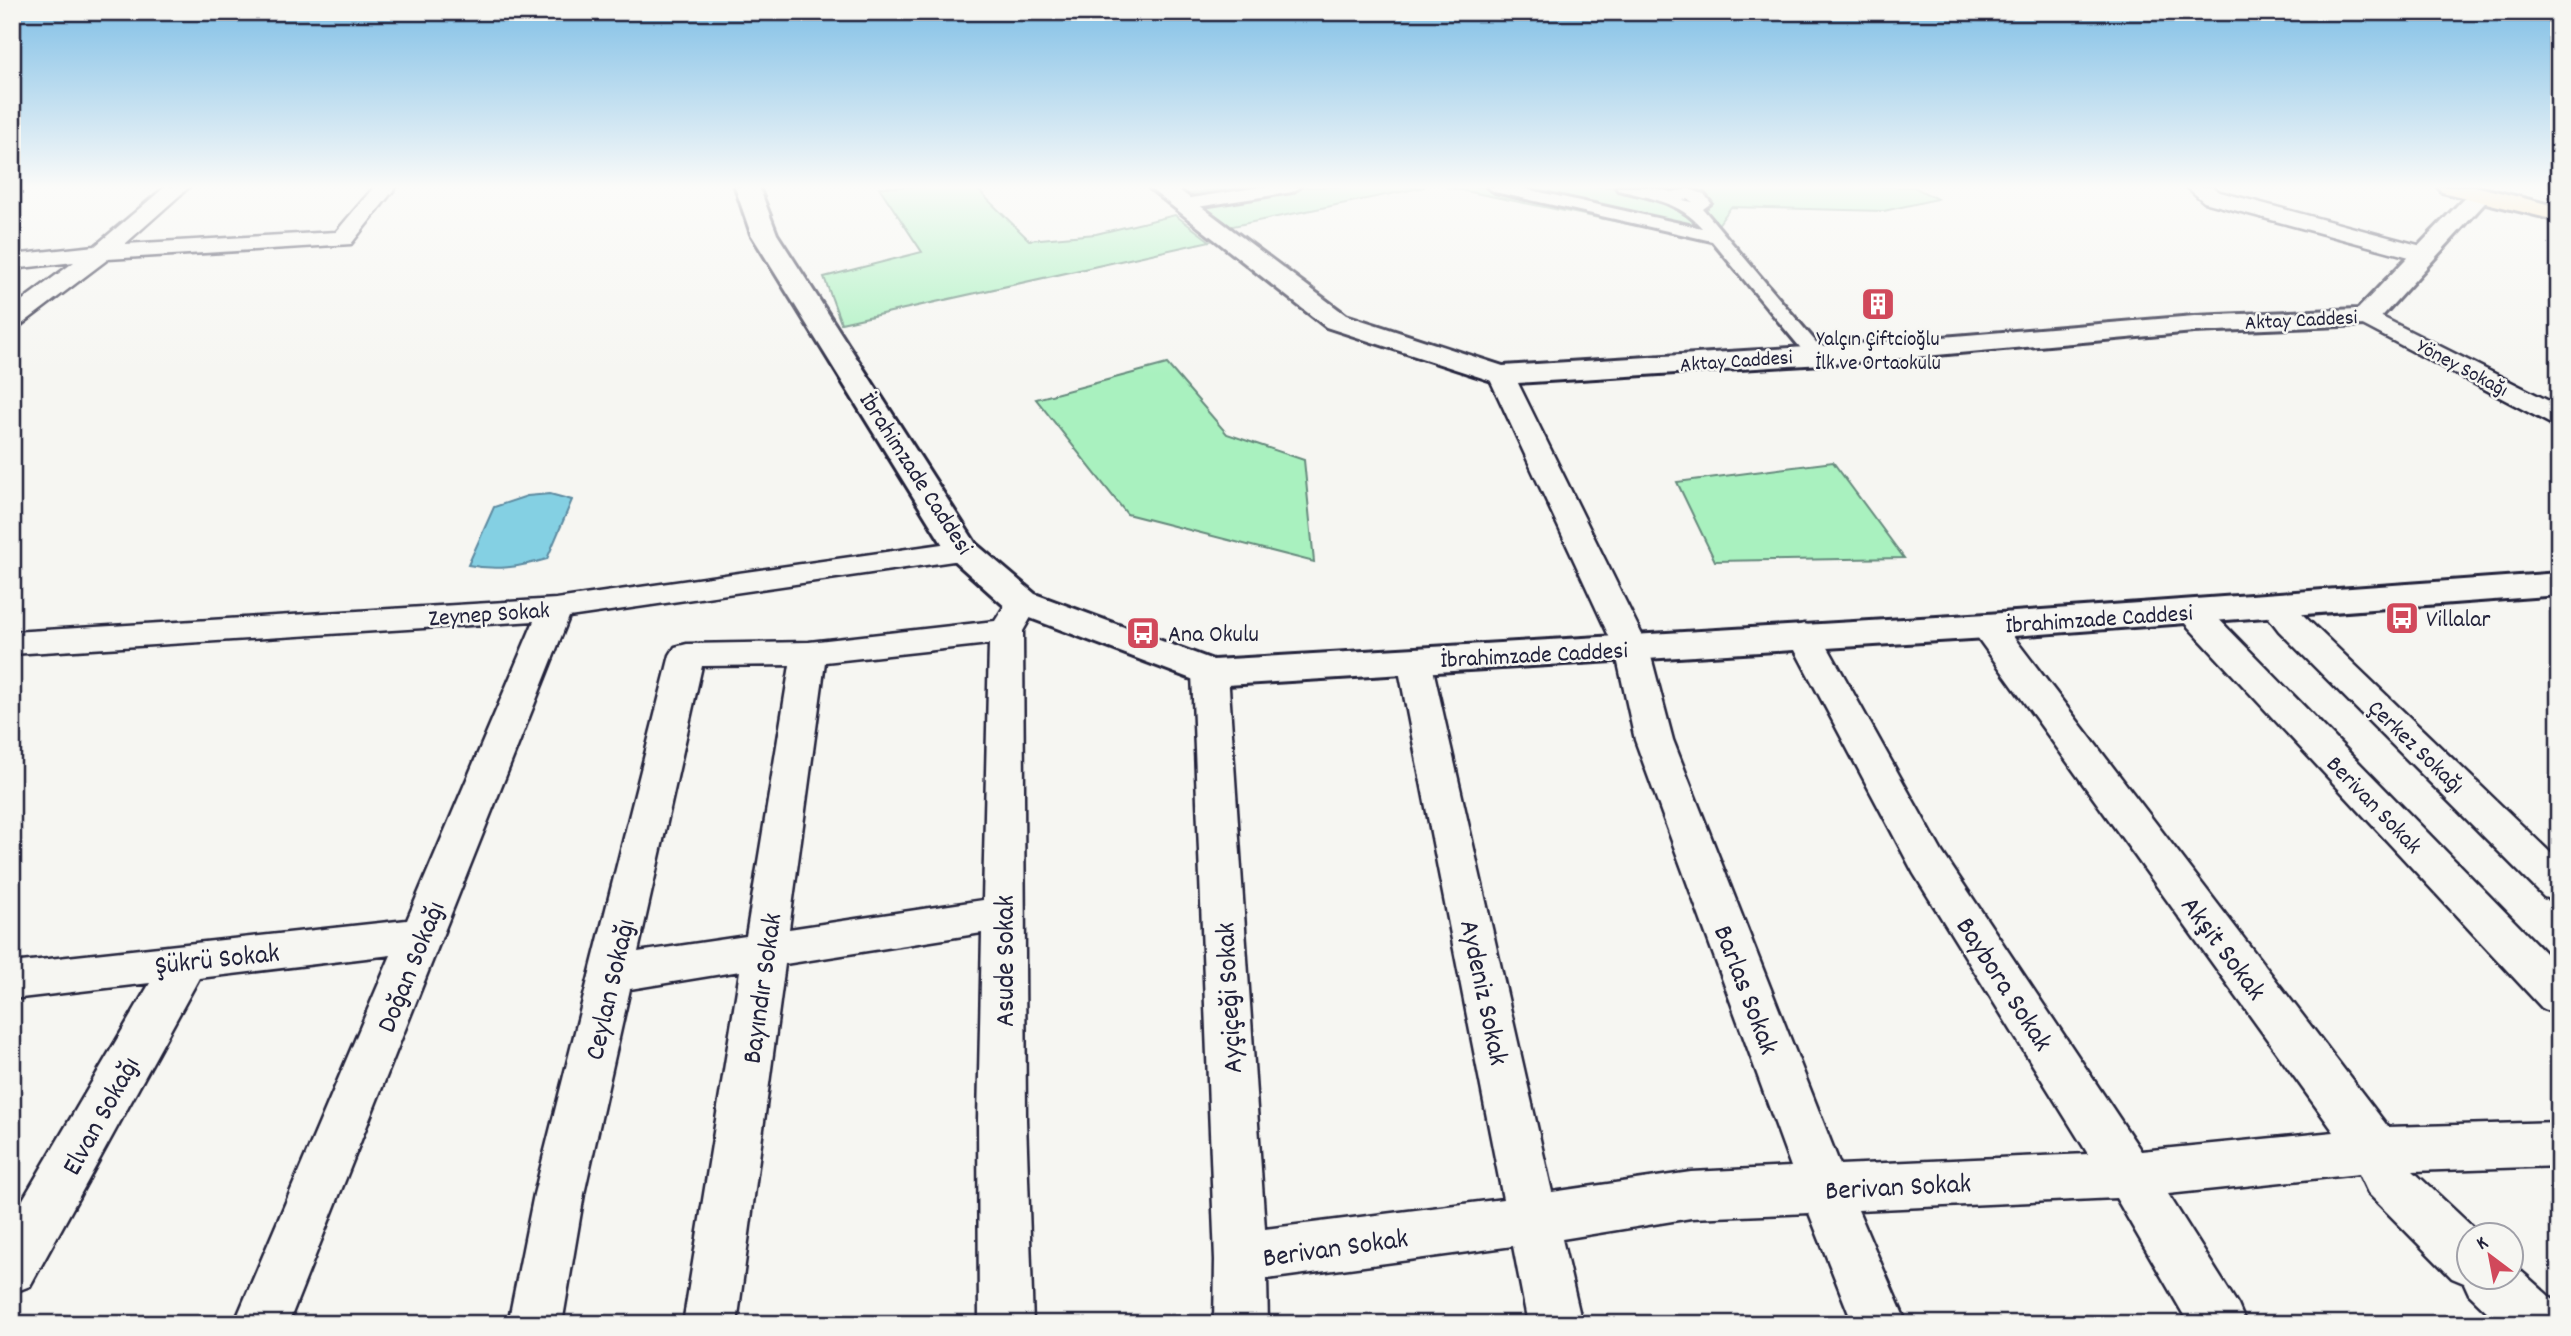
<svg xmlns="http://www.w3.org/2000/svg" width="2571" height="1336" font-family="Dekko,sans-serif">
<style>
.green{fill:#a9f1bf;stroke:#668a7d;stroke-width:2}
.water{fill:#84d0e3;stroke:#5d8aa0;stroke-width:2}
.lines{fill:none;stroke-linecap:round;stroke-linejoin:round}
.pedestrian-casing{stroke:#22223b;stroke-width:6}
.minor-casing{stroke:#22223b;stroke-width:5}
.secondary-casing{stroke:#22223b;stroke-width:6}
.primary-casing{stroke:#22223b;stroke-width:6}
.pedestrian{fill:#f6f6f2;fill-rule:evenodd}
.minor{fill:#f6f6f2;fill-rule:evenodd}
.secondary{fill:#f6f6f2;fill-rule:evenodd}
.primary{fill:#fbddab;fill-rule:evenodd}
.labels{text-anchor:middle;stroke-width:5;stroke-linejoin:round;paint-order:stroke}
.far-street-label{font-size:21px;fill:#22223b;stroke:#f6f6f2}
.far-poi-label{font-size:21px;fill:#22223b;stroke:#f6f6f2}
.street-label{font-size:24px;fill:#22223b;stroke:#f6f6f2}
.poi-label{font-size:24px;fill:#22223b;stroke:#f6f6f2;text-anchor:start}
.near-street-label{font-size:28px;fill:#22223b;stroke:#f6f6f2}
</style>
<rect width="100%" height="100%" fill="#f6f6f2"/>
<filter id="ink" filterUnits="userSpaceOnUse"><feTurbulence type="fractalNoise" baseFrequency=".0143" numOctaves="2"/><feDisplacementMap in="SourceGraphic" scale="14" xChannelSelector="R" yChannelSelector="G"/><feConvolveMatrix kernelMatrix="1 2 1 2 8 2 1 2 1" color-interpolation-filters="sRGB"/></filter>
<g filter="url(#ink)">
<path class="green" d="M 879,187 L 975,187 L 1029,240 L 1096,234 L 1175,215 L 1210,241 L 841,323 L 824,277 L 922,252 Z
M 1230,187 L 1425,187 L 1228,227 L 1181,195 Z
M 1446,187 L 1914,187 L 1937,199 L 1884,211 L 1731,207 L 1707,240 Z
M 1167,364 L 1227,434 L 1304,460 L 1314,562 L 1127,514 L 1036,399 Z
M 1833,462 L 1904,558 L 1715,561 L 1677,482 Z"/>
<path class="water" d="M 550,494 L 572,500 L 547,559 C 519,567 497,571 468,565 L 494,507 L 527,496 Z"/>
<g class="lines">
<g class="pedestrian-casing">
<path id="pedestrian" d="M 1261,187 L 1300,187 L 1292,192 L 1184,209 L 1176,204 L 1184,199 Z
M 1487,187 L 1517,187 L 1702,228 C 1680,202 1651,198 1618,190 L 1616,187 L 1647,187 L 1672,192 L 1689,189 L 1704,194 L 1711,203 L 1703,209 L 1826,354 L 1823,358 L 1809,358 L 1712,241 L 1495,192 ZM 1688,199 L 1693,202 L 1682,200 L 1683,200 Z"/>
</g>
<g class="minor-casing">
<path id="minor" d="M 165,187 L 189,187 L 125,244 L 336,232 L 374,187 L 396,187 L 351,244 L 108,259 L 21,325 L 12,327 L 12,308 L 74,262 L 12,269 L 12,255 L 95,246 Z
M 2187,187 L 2212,187 L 2220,192 L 2433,249 L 2437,254 L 2433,259 L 2417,259 L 2204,202 Z
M 2366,309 L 2559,406 L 2559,425 L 2549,423 L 2357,322 L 2353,317 L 2357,312 Z
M 1501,367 L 1510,369 L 1514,375 L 1649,649 L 1673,740 L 1840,1165 L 2088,1154 L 1914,874 L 1787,635 L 1792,627 L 1804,624 L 1816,627 L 1821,635 L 1942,852 L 2141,1151 L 2334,1132 L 1975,634 L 1970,626 L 1975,618 L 1987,615 L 1999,618 L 2388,1127 L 2559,1122 L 2559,1166 L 2413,1171 L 2480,1234 L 2470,1234 L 2470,1276 L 2512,1276 L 2512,1263 L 2559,1305 L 2559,1324 L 2500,1324 L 2469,1294 L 2464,1283 L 2452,1278 L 2368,1193 L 2359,1174 L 2168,1194 L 2238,1305 L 2246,1324 L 2189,1324 L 2116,1198 L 1858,1210 L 1907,1324 L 1853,1324 L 1809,1213 L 1691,1218 L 1562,1239 L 1582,1324 L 1528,1324 L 1513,1246 L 1267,1279 L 1268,1324 L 1214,1324 L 1215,1260 L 1192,673 L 1198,665 L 1210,661 L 1222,665 L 1228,673 L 1265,1229 L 1503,1199 L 1397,660 L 1402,652 L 1414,649 L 1426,652 L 1431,660 L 1552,1192 L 1691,1172 L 1791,1167 L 1635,740 L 1615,649 L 1488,375 L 1492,369 Z
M 963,541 L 974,544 L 979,551 L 974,558 L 569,617 L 288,1324 L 234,1324 L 391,955 L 199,978 L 30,1286 L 12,1293 L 12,1218 L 150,983 L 12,999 L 12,963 L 407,920 L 534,621 L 12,654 L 12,632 L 556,599 Z
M 2277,596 L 2289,599 L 2303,615 L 2559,861 L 2559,902 L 2544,897 L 2279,631 L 2260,606 L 2265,599 Z
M 2192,601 L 2204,604 L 2559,967 L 2559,1014 L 2543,1009 L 2180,618 L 2175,611 L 2180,604 Z
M 1017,602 L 1029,605 L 1034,612 L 1023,631 L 1026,1120 L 1033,1324 L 979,1324 L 978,1120 L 982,933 L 785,964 L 737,1324 L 683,1324 L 740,971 L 630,989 L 584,1194 L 562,1324 L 508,1324 L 534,1194 L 670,655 L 675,647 L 687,644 L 809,642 L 995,621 L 1005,605 ZM 989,644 L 983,900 L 789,929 L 825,662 ZM 790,665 L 746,936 L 638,952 L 702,666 Z"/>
</g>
<g class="secondary-casing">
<path id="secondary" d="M 735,187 L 759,187 L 777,234 L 976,544 L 1035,594 L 1213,660 L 1987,614 L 2559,573 L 2559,595 L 1987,638 L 1210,686 L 1009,610 L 951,558 L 751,234 Z
M 1148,187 L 1175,187 L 1346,315 L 1503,366 L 1870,343 L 2194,316 L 2358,309 L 2472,190 L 2488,190 L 2492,195 L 2376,323 L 2366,325 L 2194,332 L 1870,361 L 1501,384 L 1326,327 Z"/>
</g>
<g class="primary-casing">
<path id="primary" d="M 2438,187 L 2479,187 L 2559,207 L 2559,221 L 2442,192 Z"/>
</g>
<use href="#pedestrian" class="pedestrian"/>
<use href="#minor" class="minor"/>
<use href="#secondary" class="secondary"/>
<use href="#primary" class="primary"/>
</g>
</g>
<linearGradient id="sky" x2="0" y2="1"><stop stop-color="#80bfe6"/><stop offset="0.5" stop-color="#fbfbf9"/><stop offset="1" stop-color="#fbfbf9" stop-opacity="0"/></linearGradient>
<rect width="2571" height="374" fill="url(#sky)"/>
<defs>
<g id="building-square" transform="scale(1.75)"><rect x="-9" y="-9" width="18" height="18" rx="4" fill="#d1495b" stroke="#f6f6f2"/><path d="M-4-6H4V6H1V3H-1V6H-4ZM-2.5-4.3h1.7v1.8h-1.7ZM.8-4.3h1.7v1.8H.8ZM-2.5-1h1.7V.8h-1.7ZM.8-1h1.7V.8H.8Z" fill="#fff"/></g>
<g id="bus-square" transform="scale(1.75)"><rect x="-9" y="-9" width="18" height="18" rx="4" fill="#d1495b" stroke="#f6f6f2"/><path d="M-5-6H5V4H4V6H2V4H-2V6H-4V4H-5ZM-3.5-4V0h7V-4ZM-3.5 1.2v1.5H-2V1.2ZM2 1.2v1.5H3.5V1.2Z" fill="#fff"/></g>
</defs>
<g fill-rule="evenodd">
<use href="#building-square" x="1878" y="304"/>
<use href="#bus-square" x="2402" y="618"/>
<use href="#bus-square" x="1143" y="633"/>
</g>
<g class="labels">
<g class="far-street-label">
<text transform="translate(2301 319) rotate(-3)" y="7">Aktay Caddesi</text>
<text transform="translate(1736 360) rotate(-4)" y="7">Aktay Caddesi</text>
<text transform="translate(2463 367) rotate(28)" y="7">Yöney Sokağı</text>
</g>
<g class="far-poi-label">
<text x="1878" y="345">Yalçın Çiftcioğlu<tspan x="1878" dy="24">İlk ve Ortaokulu</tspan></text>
</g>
<g class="street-label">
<text transform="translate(917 473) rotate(57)" y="8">İbrahimzade Caddesi</text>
<text transform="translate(489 613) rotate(-4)" y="8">Zeynep Sokak</text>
<text transform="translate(2099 618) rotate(-4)" y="8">İbrahimzade Caddesi</text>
<text transform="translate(1534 654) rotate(-3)" y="8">İbrahimzade Caddesi</text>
<text transform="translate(2417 746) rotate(44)" y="8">Çerkez Sokağı</text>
<text transform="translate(2375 804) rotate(46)" y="8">Berivan Sokak</text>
</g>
<g class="poi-label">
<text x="2426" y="626">Villalar</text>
<text x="1168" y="641">Ana Okulu</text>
</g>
<g class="near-street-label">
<text transform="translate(2225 947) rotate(53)" y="10">Akşit Sokak</text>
<text transform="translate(217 957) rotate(-6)" y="10">Şükrü Sokak</text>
<text transform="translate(1003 961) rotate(-90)" y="10">Asude Sokak</text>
<text transform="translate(409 966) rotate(-68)" y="10">Doğan Sokağı</text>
<text transform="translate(2006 983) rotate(57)" y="10">Baybora Sokak</text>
<text transform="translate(760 988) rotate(-82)" y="10">Bayındır Sokak</text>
<text transform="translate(608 989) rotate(-77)" y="10">Ceylan Sokağı</text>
<text transform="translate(1748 989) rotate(69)" y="10">Barlas Sokak</text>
<text transform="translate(1486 992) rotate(78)" y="10">Aydeniz Sokak</text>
<text transform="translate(1227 998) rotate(-93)" y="10">Ayçiçeği Sokak</text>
<text transform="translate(99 1115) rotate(-61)" y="10">Elvan Sokağı</text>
<text transform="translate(1898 1185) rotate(-3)" y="10">Berivan Sokak</text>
<text transform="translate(1335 1246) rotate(-8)" y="10">Berivan Sokak</text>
</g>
</g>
<rect width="2571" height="1336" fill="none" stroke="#f6f6f2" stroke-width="42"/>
<rect x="21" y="21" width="2529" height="1294" fill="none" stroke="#22223b" stroke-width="2.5" filter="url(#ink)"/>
<g transform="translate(2490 1256) rotate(328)"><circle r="33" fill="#f6f6f2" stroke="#a1a1a9" stroke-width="2"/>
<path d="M0-5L12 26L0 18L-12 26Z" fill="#d1495b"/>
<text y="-10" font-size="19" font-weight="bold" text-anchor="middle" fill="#22223b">K</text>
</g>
</svg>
